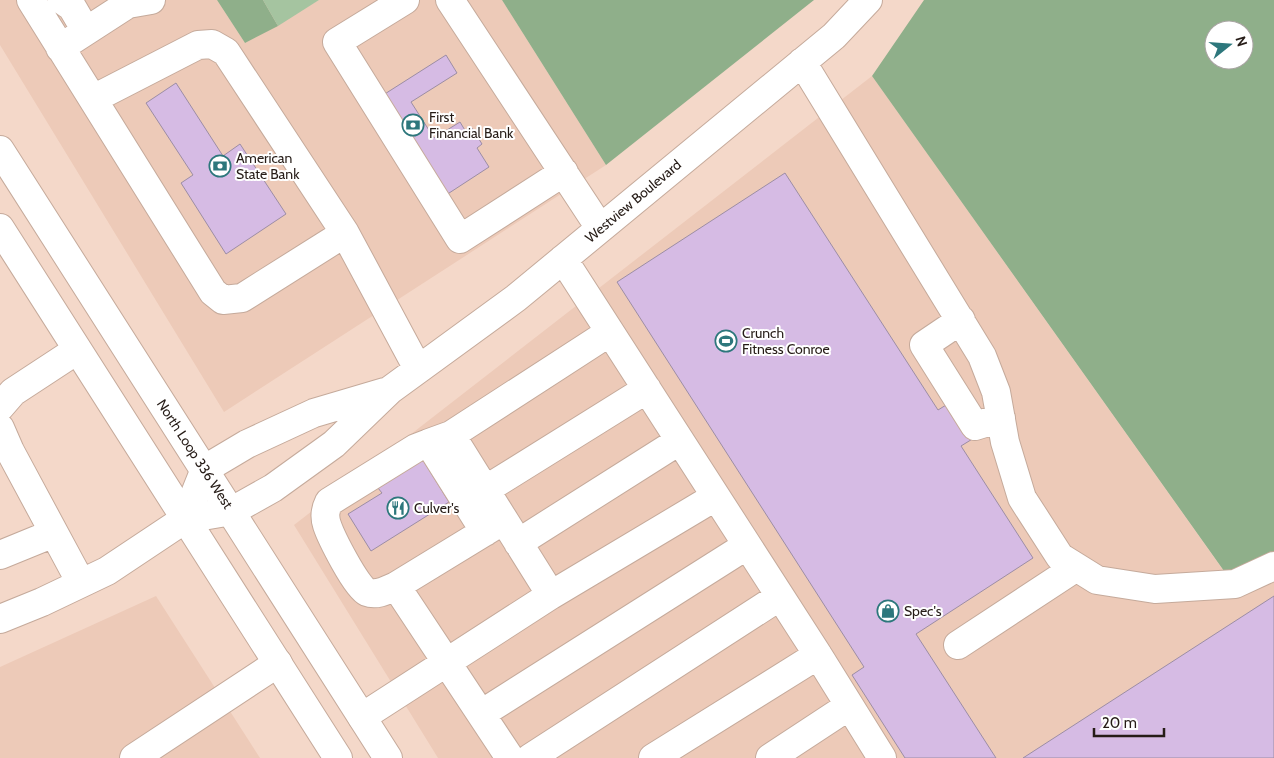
<svg xmlns="http://www.w3.org/2000/svg" width="1274" height="758" font-family="Cabin,sans-serif">
<style>
.built{fill:#edcab8}
.green{fill:#a5c4a0}
.forest{fill:#8faf8a;fill-rule:evenodd}
.building{fill:#d6bbe4;stroke:#9c8da4}
.lines{fill:none;stroke-linecap:round;stroke-linejoin:round}
.minor-casing{stroke:#c5aa9b;stroke-width:30}
.major-casing{stroke:#c5aa9b;stroke-width:30}
.minor{stroke:#fff;stroke-width:28}
.major{stroke:#fff;stroke-width:28}
.labels{text-anchor:middle;stroke-width:4;stroke-linejoin:round;paint-order:stroke}
.poi-label{font-size:14px;fill:#261c17;stroke:#fff;text-anchor:start}
.street-label{font-size:14px;fill:#261c17;stroke:#fff}
</style>
<rect width="100%" height="100%" fill="#f4d8c9"/>
<path class="built" d="M 0,0 L 217,0 L 245,43 L 319,0 L 502,0 L 606,165 L 224,412 L 0,45 Z
M 872,76 L 1228,577 L 1274,552 L 1274,758 L 438,758 L 294,525 Z
M 156,596 L 260,758 L 0,758 L 0,667 Z"/>
<path class="green" d="M 263,0 L 319,0 L 278,26 Z"/>
<path class="forest" d="M 217,0 L 263,0 L 278,26 L 245,43 Z
M 502,0 L 814,0 L 606,165 Z
M 924,0 L 1274,0 L 1274,552 L 1229,578 L 872,76 ZM 1214,30 L 1244,30 L 1244,60 L 1214,60 Z"/>
<path class="building" d="M 446,55 L 457,73 L 411,102 L 434,138 L 460,122 L 466,132 L 472,128 L 482,144 L 477,148 L 489,167 L 443,197 L 380,97 Z
M 176,83 L 223,156 L 240,144 L 286,214 L 226,254 L 181,183 L 193,175 L 146,103 Z
M 785,173 L 938,410 L 951,402 L 974,438 L 961,446 L 1033,558 L 916,634 L 996,758 L 905,758 L 852,675 L 864,667 L 617,282 Z
M 423,460 L 449,502 L 371,551 L 348,514 L 382,493 L 378,488 Z
M 1274,596 L 1274,758 L 1023,758 Z"/>
<g class="lines">
<g class="minor-casing">
<path id="minor" d="M 31,0 L 213,292 L 223,300 L 242,298 L 345,233 L 418,369
M 62,0 L 72,7 L 86,31
M 405,0 L 337,42 L 460,239 L 564,172
M 450,0 L 600,228
M 128,4 L 151,0
M 60,48 L 128,4 L 125,0
M 802,62 L 982,356 L 996,392 L 1005,442 L 1022,498 L 1060,557 L 1097,580 L 1155,589 L 1235,584 L 1274,566
M 93,99 L 198,45 L 212,44 L 226,52 L 345,233
M 563,259 L 818,655 L 882,758
M 961,320 L 924,345 L 975,426 L 1001,418
M 0,407 L 13,392 L 77,350
M 0,428 L 10,451 L 81,583
M 451,435 L 504,520 L 396,586 L 510,758
M 485,490 L 647,389
M 185,519 L 205,469 L 247,444 L 314,413 L 385,392
M 485,532 L 429,443 L 451,435 L 610,332
M 518,543 L 679,441
M 0,555 L 54,533
M 396,586 C 387,590 377,596 367,592 C 356,587 331,537 327,525 C 324,516 325,510 329,502 L 416,448 L 429,443
M 551,595 L 715,497
M 0,619 L 42,602 L 107,571 L 185,519 L 232,511 L 273,488 L 334,444 L 390,390 L 516,298 L 834,36 L 868,0
M 958,645 L 1075,568
M 481,714 L 746,546
M 362,717 L 551,595 L 504,520
M 134,758 L 278,663
M 530,758 L 779,597
M 653,758 L 818,655
M 770,758 L 849,706"/>
</g>
<g class="major-casing">
<path id="major" d="M 0,150 L 388,758
M 0,228 L 338,758"/>
</g>
<use href="#minor" class="minor"/>
<use href="#major" class="major"/>
</g>
<defs>
<g id="bank-ring" transform="scale(1.125)"><circle r="9.5" fill="#fff" stroke="#2d777c" stroke-width="1.5"/><path d="M-6-4H6V4H-6ZM0-2.3a2.3 2.3 0 1 0 0 4.6a2.3 2.3 0 1 0 0-4.6Z" fill="#2d777c"/></g>
<g id="stadium-ring" transform="scale(1.125)"><circle r="9.5" fill="#fff" stroke="#2d777c" stroke-width="1.5"/><path d="M0-5a6.5 5 0 1 0 0 10a6.5 5 0 1 0 0-10ZM-3.5-1.8h7v3.6h-7Z" fill="#2d777c"/></g>
<g id="restaurant-ring" transform="scale(1.125)"><circle r="9.5" fill="#fff" stroke="#2d777c" stroke-width="1.5"/><path d="M-5-6h1v4h1v-4h1v4h1v-4h1v5L-1.5 .5V6h-2V.5L-5-1ZM5-6V6H3V1.5H1.5Q1.5-4 5-6Z" fill="#2d777c"/></g>
<g id="shop-ring" transform="scale(1.125)"><circle r="9.5" fill="#fff" stroke="#2d777c" stroke-width="1.5"/><path d="M-5-2.5h2.3a2.7 3.5 0 0 1 5.4 0H5L5.5 6h-11ZM-1.5-2.5h3a1.5 2.3 0 0 0-3 0Z" fill="#2d777c"/></g>
</defs>
<g fill-rule="evenodd">
<use href="#bank-ring" x="413" y="125"/>
<use href="#bank-ring" x="220" y="166"/>
<use href="#stadium-ring" x="726" y="341"/>
<use href="#restaurant-ring" x="398" y="508"/>
<use href="#shop-ring" x="888" y="611"/>
</g>
<g class="labels">
<g class="poi-label">
<text x="429" y="122">First<tspan x="429" dy="16">Financial Bank</tspan></text>
<text x="236" y="163">American<tspan x="236" dy="16">State Bank</tspan></text>
<text x="742" y="338">Crunch<tspan x="742" dy="16">Fitness Conroe</tspan></text>
<text x="414" y="513">Culver's</text>
<text x="904" y="616">Spec's</text>
</g>
<g class="street-label">
<text transform="translate(633 201) rotate(-40)" y="5">Westview Boulevard</text>
<text transform="translate(195 454) rotate(57)" y="5">North Loop 336 West</text>
</g>
</g>
<g transform="translate(1229 45) rotate(73)"><circle r="24" fill="#ffffff" stroke="#a8a4a2"/>
<path d="M0-4L9 19L0 12L-9 19Z" fill="#2d777c"/>
<text y="-8" font-size="14" font-weight="bold" text-anchor="middle" fill="#261c17">N</text>
</g>
<path d="M1094 728v8h70v-8" fill="none" stroke="#261c17" stroke-width="2.5"/>
<text x="1102" y="728" font-size="15" fill="#261c17" stroke="#ffffff" stroke-width="4" paint-order="stroke">20 m</text>
</svg>
